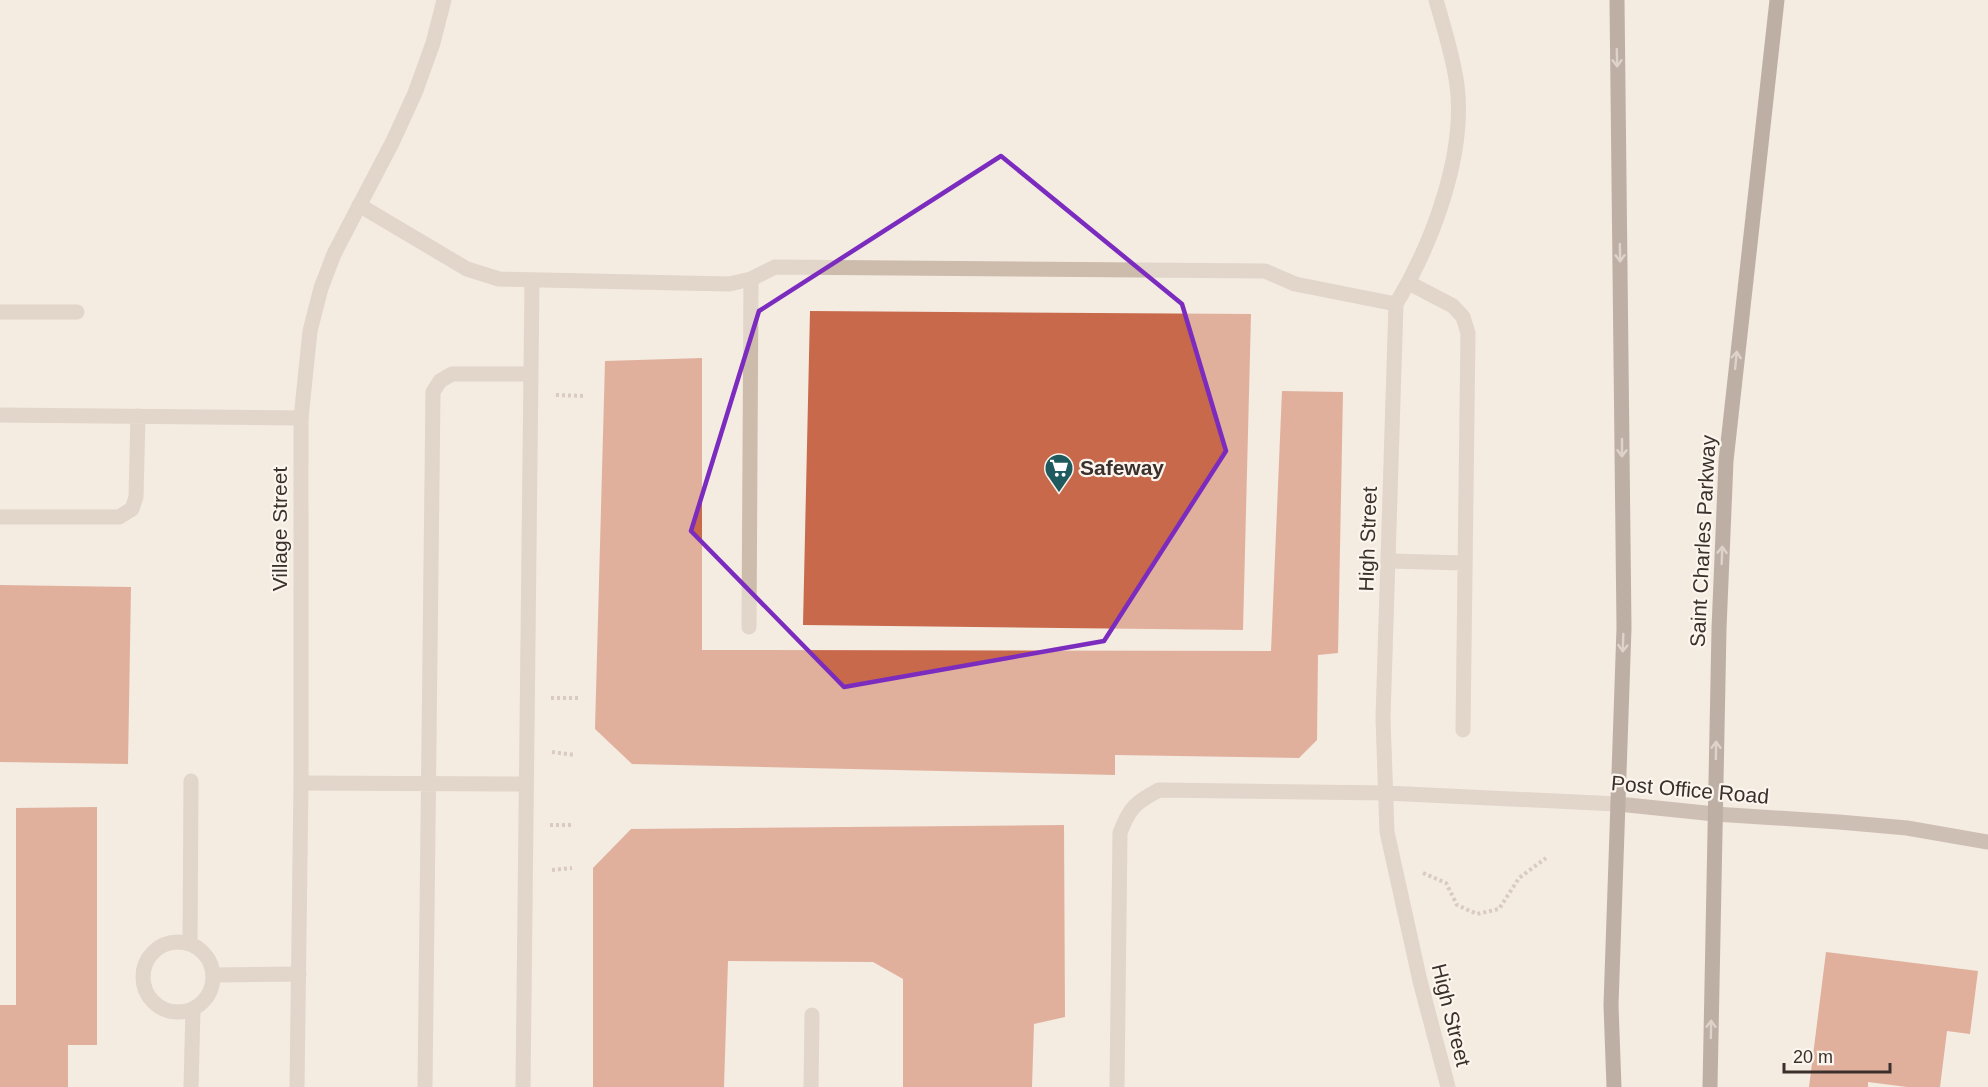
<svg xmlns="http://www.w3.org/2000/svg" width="1988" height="1087" font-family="Helvetica,sans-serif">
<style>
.building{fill:#c8694b}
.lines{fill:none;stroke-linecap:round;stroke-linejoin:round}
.path{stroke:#b9a596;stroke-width:4;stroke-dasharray:3 3;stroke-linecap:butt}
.lane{stroke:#cdbbac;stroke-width:15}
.street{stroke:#cdbbac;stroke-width:15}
.secondary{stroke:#a18a7d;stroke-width:15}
.primary{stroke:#7d675c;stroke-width:15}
.oneway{stroke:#c2b5ac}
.marked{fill:none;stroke:#7b2cbf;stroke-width:4.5;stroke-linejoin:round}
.labels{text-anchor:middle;stroke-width:4.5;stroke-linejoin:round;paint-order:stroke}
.poi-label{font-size:21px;font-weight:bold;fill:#3b302b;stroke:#fbf5ee;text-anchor:start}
.street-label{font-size:21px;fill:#3b302b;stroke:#fbf5ee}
</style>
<rect width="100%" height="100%" fill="#f4ebe1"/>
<path class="building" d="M 810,311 L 1251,314 L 1243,630 L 803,625 Z
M 702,358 L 702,650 L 1271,651 L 1282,391 L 1343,392 L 1338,653 L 1318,655 L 1317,740 L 1299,758 L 1115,755 L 1115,775 L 632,764 L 595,729 L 605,361 Z
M 0,585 L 131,587 L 128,764 L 0,762 Z
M 97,807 L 97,1045 L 68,1045 L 68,1087 L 0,1087 L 0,1005 L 16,1005 L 16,808 Z
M 1064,825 L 1065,1017 L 1034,1024 L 1032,1087 L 903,1087 L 903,979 L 873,962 L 728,961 L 724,1087 L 593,1087 L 593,868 L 631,829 Z
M 1826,952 L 1978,971 L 1970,1034 L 1947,1031 L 1940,1087 L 1907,1087 L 1868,1082 L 1868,1087 L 1809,1087 Z"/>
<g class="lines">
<path class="path" d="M 556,395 L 585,396
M 551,698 L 578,698
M 552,752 L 575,755
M 550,825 L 573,825
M 552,870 L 572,868
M 1423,873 L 1446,883 L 1457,905 L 1477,914 L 1499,909 L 1519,878 L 1546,858"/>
<path class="lane" d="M 1409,283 L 1453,306 L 1463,317 L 1468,333 L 1463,730
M 0,312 L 77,312
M 0,415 L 301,418
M 0,517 L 119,517 L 132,509 L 136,497 L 138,416
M 1389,561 L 1465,563
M 749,627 L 751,279
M 301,783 L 526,784
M143 977a35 35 0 1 1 70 0a35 35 0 1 1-70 0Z
M 190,943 L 191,781
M 214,975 L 299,974
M 191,1087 L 193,1009
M 425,1087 L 433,392 L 440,381 L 452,374 L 530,374
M 523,1087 L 532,281
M 811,1087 L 812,1015
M 1117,1087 L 1120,833 C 1129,808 1136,802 1159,790 L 1386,793"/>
<path class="street" d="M 1436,0 C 1444,28 1453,56 1457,85 C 1466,155 1432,244 1396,304 L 1383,718 L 1387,832 L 1420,981 L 1448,1087
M 359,205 L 467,269 L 499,279 L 729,284 L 751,279 L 775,267 L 1265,271 L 1295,284 L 1396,304
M 1386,793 L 1618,804
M 297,1087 L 301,783 L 301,418 L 310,331 L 321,288 L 334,254 L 393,141 L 415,93 L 433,43 L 444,0"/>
<path class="secondary" d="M 1618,804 L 1715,814 L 1839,822 L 1907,828 L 1988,842"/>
<path class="primary" d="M 1614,1087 L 1611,1005 L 1624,628 L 1617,0
M 1710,1087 L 1719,629 L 1726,461 L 1777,0"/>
</g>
<defs><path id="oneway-shaft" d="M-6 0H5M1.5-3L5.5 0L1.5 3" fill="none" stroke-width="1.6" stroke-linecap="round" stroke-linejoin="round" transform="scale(1.5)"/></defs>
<g class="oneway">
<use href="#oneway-shaft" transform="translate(1617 58) rotate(89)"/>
<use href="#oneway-shaft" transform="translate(1620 253) rotate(89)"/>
<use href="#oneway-shaft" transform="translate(1736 360) rotate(-84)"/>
<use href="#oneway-shaft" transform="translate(1622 448) rotate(90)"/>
<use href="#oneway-shaft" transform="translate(1722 555) rotate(-88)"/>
<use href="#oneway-shaft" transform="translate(1623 643) rotate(92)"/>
<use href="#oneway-shaft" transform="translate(1716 750) rotate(-89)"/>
<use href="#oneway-shaft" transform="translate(1711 1029) rotate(-89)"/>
</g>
<path d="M0 0H1988V1087H0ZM 1001,156 L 1182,304 L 1226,451 L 1104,641 L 844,687 L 691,531 L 759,311 Z" fill="#f4ebe1" fill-opacity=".55" fill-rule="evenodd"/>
<path class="marked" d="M 1001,156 L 1182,304 L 1226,451 L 1104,641 L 844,687 L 691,531 L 759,311 Z"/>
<defs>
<g id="supermarket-pin" transform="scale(1.5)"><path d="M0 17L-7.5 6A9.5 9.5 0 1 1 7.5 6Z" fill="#1f5a5e" stroke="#fbf5ee"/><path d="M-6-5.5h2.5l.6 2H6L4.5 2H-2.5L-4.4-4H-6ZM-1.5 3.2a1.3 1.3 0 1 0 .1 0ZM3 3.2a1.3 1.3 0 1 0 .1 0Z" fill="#fff"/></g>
</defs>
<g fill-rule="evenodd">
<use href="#supermarket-pin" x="1059" y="468"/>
</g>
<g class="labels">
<g class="poi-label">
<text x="1080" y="475">Safeway</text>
</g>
<g class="street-label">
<text transform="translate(280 529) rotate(-90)" y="7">Village Street</text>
<text transform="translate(1368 539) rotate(-88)" y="7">High Street</text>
<text transform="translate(1703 541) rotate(-87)" y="7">Saint Charles Parkway</text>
<text transform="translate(1690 790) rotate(5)" y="7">Post Office Road</text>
<text transform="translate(1451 1015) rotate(76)" y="7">High Street</text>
</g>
</g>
<path d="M1784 1063v9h106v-9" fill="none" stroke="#3b302b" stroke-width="3"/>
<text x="1793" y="1063" font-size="18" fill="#3b302b" stroke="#fbf5ee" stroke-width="4.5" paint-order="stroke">20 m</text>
</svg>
